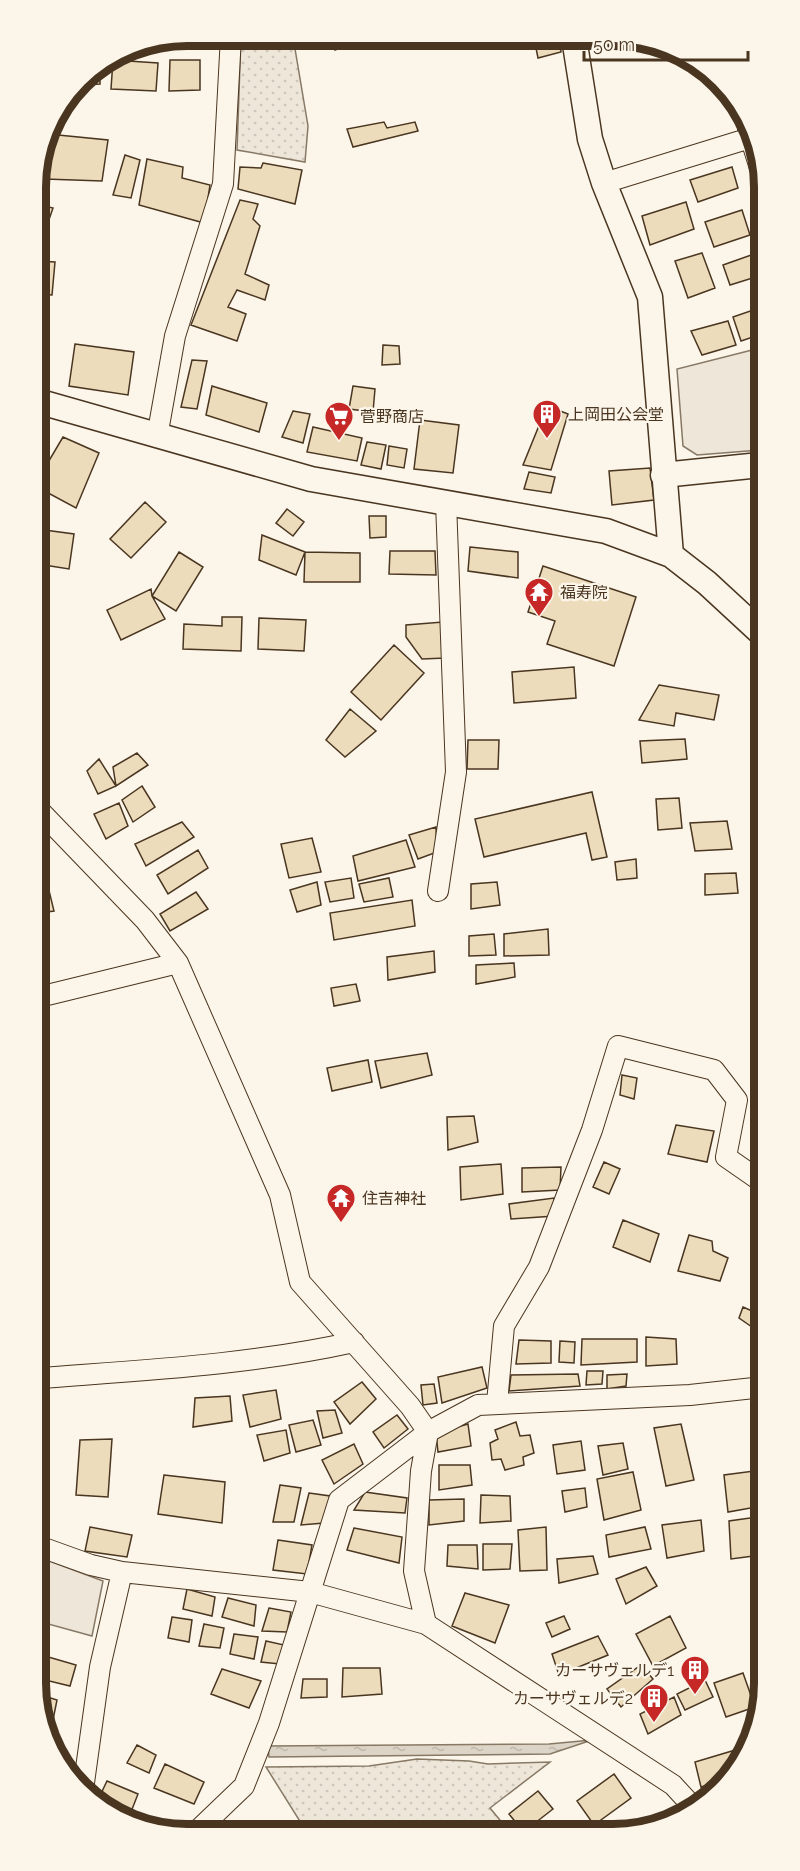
<svg xmlns="http://www.w3.org/2000/svg" width="800" height="1871" font-family="Raleway,'Noto Sans JP',sans-serif">
<style>
.grass{fill:url(#grass-dots);stroke:#887966;stroke-width:1.5}
.park{fill:#ede6d9;stroke:#887966;stroke-width:1.5}
.water{fill:url(#water-ripples);stroke:#887966;stroke-width:1.5}
.building{fill:#ecdcbc;stroke:#4a3520;stroke-width:1.5}
.lines{fill:none;stroke-linecap:round;stroke-linejoin:round}
.minor-casing{stroke:#4a3520;stroke-width:22}
.tertiary-casing{stroke:#4a3520;stroke-width:27}
.minor{stroke:#fbf6e9;stroke-width:20}
.tertiary{stroke:#fbf6e9;stroke-width:24}
.labels{text-anchor:middle;stroke-width:4.5;stroke-linejoin:round;paint-order:stroke}
.poi-label{font-size:16px;fill:#4a3520;stroke:#fbf6e9;text-anchor:start}
.rim{fill:none;stroke:#4a3520;stroke-width:8}
</style>
<defs>
<pattern id="grass-dots" width="8" height="8" patternUnits="userSpaceOnUse" patternTransform="scale(1.5)"><rect width="8" height="8" fill="#ede6d9"/><path d="M2 2h.1M6 6h.1" fill="none" stroke="#cdc6ba" stroke-width="1.8" stroke-linecap="round"/></pattern>
<pattern id="water-ripples" width="26" height="14" patternUnits="userSpaceOnUse" patternTransform="scale(1.5)"><rect width="26" height="14" fill="#dcd4c6"/><path d="M2 4q2-2 4 0t4 0M15 11q2-2 4 0t4 0" fill="none" stroke="#beb7aa"/></pattern>
</defs>
<rect width="100%" height="100%" fill="#fbf6e9"/>
<path class="grass" d="M 241,36 L 293,37 L 308,126 L 305,162 L 237,150 Z
M 417,1759 L 469,1761 L 488,1764 L 550,1762 L 490,1808 L 509,1831 L 379,1831 L 377,1829 L 374,1831 L 306,1831 L 266,1767 L 369,1766 Z"/>
<path class="park" d="M 760,348 L 760,450 L 697,455 L 683,446 L 677,369 Z
M 41,1558 L 103,1581 L 92,1636 L 41,1622 Z"/>
<path class="water" d="M 592,1740 L 550,1754 L 269,1757 L 268,1746 L 549,1744 Z"/>
<path class="building" d="M 331,37 L 359,37 L 360,41 L 335,50 Z
M 560,43 L 561,52 L 538,58 L 536,48 Z
M 113,60 L 158,63 L 156,91 L 111,89 Z
M 170,60 L 200,60 L 200,90 L 169,91 Z
M 95,69 L 100,69 L 100,84 L 83,85 L 87,74 Z
M 384,122 L 387,128 L 415,122 L 418,131 L 353,147 L 347,129 Z
M 48,134 L 108,140 L 102,181 L 45,179 L 38,173 Z
M 125,155 L 140,160 L 131,198 L 113,195 Z
M 147,159 L 183,167 L 182,178 L 210,185 L 204,223 L 139,205 Z
M 263,163 L 302,170 L 295,204 L 238,189 L 240,167 L 261,168 Z
M 732,167 L 738,188 L 698,202 L 690,180 Z
M 240,200 L 258,204 L 253,219 L 260,226 L 245,274 L 269,285 L 265,300 L 237,290 L 228,307 L 246,314 L 237,341 L 191,325 Z
M 686,202 L 694,229 L 650,245 L 642,216 Z
M 36,204 L 53,208 L 38,251 L 37,251 Z
M 742,210 L 750,235 L 714,247 L 705,222 Z
M 702,253 L 715,288 L 688,298 L 675,261 Z
M 754,254 L 759,276 L 730,285 L 723,265 Z
M 37,261 L 55,262 L 52,295 L 37,294 Z
M 759,308 L 759,335 L 741,341 L 733,317 Z
M 728,321 L 736,345 L 702,355 L 691,331 Z
M 75,344 L 134,352 L 128,395 L 69,386 Z
M 383,345 L 399,346 L 400,364 L 382,365 Z
M 192,360 L 207,361 L 197,409 L 181,407 Z
M 212,386 L 267,403 L 259,432 L 206,415 Z
M 353,386 L 375,389 L 373,412 L 349,409 Z
M 547,406 L 568,414 L 551,470 L 523,465 Z
M 293,411 L 310,414 L 303,443 L 282,437 Z
M 420,420 L 459,425 L 453,473 L 414,469 Z
M 313,427 L 362,438 L 357,461 L 307,452 Z
M 63,437 L 99,453 L 76,508 L 37,487 L 37,481 Z
M 367,442 L 386,445 L 381,469 L 361,465 Z
M 389,446 L 407,449 L 404,468 L 387,465 Z
M 650,468 L 654,500 L 612,505 L 609,471 Z
M 529,472 L 555,477 L 551,493 L 524,489 Z
M 145,502 L 166,522 L 131,558 L 110,539 Z
M 287,509 L 304,522 L 293,536 L 276,523 Z
M 369,516 L 386,516 L 386,537 L 370,538 Z
M 37,529 L 74,534 L 69,569 L 38,564 Z
M 262,535 L 305,552 L 296,575 L 259,560 Z
M 470,547 L 518,552 L 518,578 L 468,571 Z
M 390,551 L 435,551 L 436,575 L 389,574 Z
M 179,552 L 203,567 L 176,611 L 152,596 Z
M 305,552 L 360,553 L 360,582 L 304,582 Z
M 543,566 L 636,597 L 614,666 L 547,644 L 555,621 L 528,612 Z
M 151,589 L 152,596 L 165,619 L 121,640 L 107,610 Z
M 222,617 L 242,617 L 241,651 L 183,649 L 184,624 L 222,626 Z
M 259,618 L 306,620 L 304,651 L 258,649 Z
M 443,622 L 445,658 L 422,659 L 406,637 L 406,625 Z
M 394,645 L 424,673 L 381,720 L 351,692 Z
M 574,667 L 576,698 L 514,703 L 512,672 Z
M 659,685 L 719,695 L 714,720 L 676,713 L 674,726 L 639,720 Z
M 350,709 L 376,731 L 345,757 L 326,740 Z
M 761,721 L 761,745 L 757,745 L 756,722 Z
M 685,739 L 687,759 L 642,763 L 640,741 Z
M 468,740 L 499,740 L 498,769 L 467,769 Z
M 137,753 L 148,765 L 116,786 L 113,767 Z
M 99,759 L 116,786 L 98,794 L 87,771 Z
M 142,786 L 155,807 L 133,822 L 122,800 Z
M 592,792 L 607,857 L 592,860 L 586,833 L 484,857 L 475,819 Z
M 679,798 L 682,828 L 658,830 L 656,799 Z
M 119,803 L 128,826 L 106,839 L 94,814 Z
M 727,821 L 732,849 L 695,851 L 690,823 Z
M 182,822 L 194,837 L 146,866 L 135,844 Z
M 436,827 L 437,852 L 418,859 L 409,835 Z
M 312,838 L 321,872 L 289,878 L 281,844 Z
M 406,840 L 415,867 L 358,881 L 353,856 Z
M 198,850 L 208,868 L 168,894 L 157,875 Z
M 636,859 L 637,878 L 617,880 L 615,862 Z
M 44,870 L 54,911 L 39,913 L 38,871 Z
M 736,873 L 738,893 L 705,895 L 705,874 Z
M 351,878 L 354,898 L 330,902 L 325,882 Z
M 389,878 L 393,897 L 364,902 L 359,884 Z
M 317,882 L 321,905 L 297,912 L 290,890 Z
M 497,882 L 500,905 L 471,909 L 471,884 Z
M 196,892 L 208,909 L 170,931 L 160,914 Z
M 412,900 L 415,926 L 334,940 L 330,913 Z
M 548,929 L 549,955 L 504,956 L 504,934 Z
M 494,934 L 496,955 L 469,956 L 469,936 Z
M 434,951 L 435,972 L 388,980 L 387,957 Z
M 514,963 L 515,977 L 476,984 L 476,965 Z
M 356,984 L 360,1001 L 334,1006 L 331,988 Z
M 762,990 L 762,1021 L 760,1022 L 754,992 Z
M 427,1053 L 432,1075 L 381,1088 L 375,1061 Z
M 368,1060 L 372,1082 L 332,1091 L 327,1068 Z
M 622,1075 L 637,1078 L 634,1099 L 620,1095 Z
M 474,1116 L 478,1142 L 448,1150 L 447,1117 Z
M 676,1125 L 714,1131 L 707,1162 L 668,1154 Z
M 604,1162 L 620,1169 L 609,1194 L 593,1187 Z
M 501,1164 L 503,1194 L 461,1200 L 460,1167 Z
M 561,1167 L 560,1190 L 522,1192 L 522,1168 Z
M 554,1198 L 555,1216 L 511,1219 L 509,1204 Z
M 623,1220 L 659,1234 L 650,1262 L 613,1247 Z
M 689,1235 L 712,1241 L 713,1251 L 728,1258 L 720,1281 L 678,1271 Z
M 743,1307 L 759,1314 L 752,1327 L 739,1318 Z
M 646,1337 L 676,1339 L 677,1364 L 646,1366 Z
M 582,1339 L 637,1339 L 637,1362 L 581,1365 Z
M 519,1340 L 551,1341 L 551,1363 L 516,1364 Z
M 560,1341 L 575,1342 L 574,1363 L 559,1362 Z
M 482,1367 L 487,1388 L 442,1403 L 438,1377 Z
M 587,1371 L 603,1371 L 602,1384 L 586,1385 Z
M 578,1374 L 580,1386 L 509,1391 L 511,1375 Z
M 627,1374 L 626,1386 L 607,1389 L 607,1375 Z
M 362,1382 L 376,1399 L 350,1424 L 334,1402 Z
M 434,1384 L 437,1403 L 423,1405 L 421,1385 Z
M 276,1390 L 281,1419 L 250,1427 L 243,1395 Z
M 230,1396 L 232,1421 L 193,1427 L 195,1398 Z
M 335,1410 L 342,1433 L 323,1438 L 317,1411 Z
M 397,1415 L 408,1429 L 384,1448 L 373,1432 Z
M 313,1420 L 321,1445 L 296,1452 L 289,1425 Z
M 516,1422 L 520,1436 L 530,1435 L 534,1453 L 523,1457 L 524,1465 L 505,1470 L 501,1459 L 492,1460 L 490,1443 L 498,1439 L 495,1430 Z
M 468,1424 L 471,1446 L 438,1452 L 436,1433 Z
M 681,1424 L 694,1480 L 666,1486 L 654,1428 Z
M 763,1429 L 763,1448 L 755,1449 L 752,1431 Z
M 286,1430 L 290,1453 L 264,1461 L 257,1435 Z
M 112,1439 L 108,1497 L 76,1495 L 80,1440 Z
M 581,1441 L 585,1470 L 557,1474 L 553,1445 Z
M 623,1443 L 628,1469 L 603,1475 L 598,1446 Z
M 354,1444 L 363,1464 L 334,1484 L 322,1460 Z
M 439,1465 L 470,1465 L 472,1485 L 439,1490 Z
M 754,1471 L 762,1506 L 728,1512 L 724,1475 Z
M 633,1472 L 641,1510 L 604,1520 L 597,1479 Z
M 164,1475 L 225,1482 L 222,1523 L 158,1514 Z
M 280,1485 L 301,1488 L 294,1522 L 273,1522 Z
M 585,1488 L 587,1507 L 565,1512 L 562,1491 Z
M 365,1492 L 407,1498 L 405,1513 L 354,1510 Z
M 309,1493 L 330,1496 L 324,1523 L 301,1525 Z
M 481,1495 L 510,1496 L 511,1521 L 480,1523 Z
M 464,1499 L 464,1521 L 429,1525 L 429,1500 Z
M 757,1517 L 761,1555 L 731,1559 L 729,1521 Z
M 701,1520 L 704,1551 L 667,1558 L 662,1525 Z
M 90,1527 L 132,1535 L 127,1557 L 85,1551 Z
M 546,1527 L 547,1570 L 520,1571 L 518,1530 Z
M 645,1527 L 651,1549 L 609,1557 L 606,1535 Z
M 354,1528 L 402,1537 L 399,1563 L 347,1550 Z
M 278,1540 L 312,1545 L 307,1574 L 273,1570 Z
M 483,1544 L 512,1544 L 510,1569 L 483,1570 Z
M 448,1545 L 477,1545 L 478,1569 L 447,1566 Z
M 593,1556 L 598,1574 L 559,1583 L 557,1559 Z
M 646,1567 L 657,1586 L 626,1604 L 616,1579 Z
M 187,1589 L 215,1597 L 212,1616 L 183,1609 Z
M 465,1593 L 509,1605 L 495,1643 L 452,1626 Z
M 228,1598 L 256,1605 L 254,1626 L 222,1617 Z
M 269,1608 L 291,1612 L 287,1632 L 262,1631 Z
M 564,1616 L 570,1629 L 552,1637 L 546,1623 Z
M 670,1616 L 686,1648 L 653,1666 L 636,1634 Z
M 172,1617 L 192,1620 L 189,1642 L 168,1638 Z
M 204,1624 L 224,1628 L 220,1648 L 199,1646 Z
M 234,1634 L 258,1637 L 254,1659 L 230,1654 Z
M 598,1636 L 608,1655 L 559,1675 L 552,1654 Z
M 266,1641 L 284,1645 L 280,1664 L 261,1662 Z
M 45,1656 L 76,1665 L 70,1686 L 41,1679 Z
M 641,1665 L 653,1679 L 621,1707 L 607,1689 Z
M 764,1666 L 764,1693 L 762,1697 L 754,1669 Z
M 343,1668 L 380,1668 L 382,1694 L 342,1697 Z
M 222,1669 L 261,1681 L 249,1708 L 211,1694 Z
M 743,1673 L 755,1707 L 726,1717 L 714,1683 Z
M 303,1679 L 327,1679 L 327,1697 L 301,1698 Z
M 705,1680 L 713,1697 L 685,1710 L 677,1694 Z
M 41,1695 L 57,1700 L 52,1725 L 41,1722 Z
M 674,1697 L 681,1715 L 648,1734 L 640,1714 Z
M 137,1745 L 156,1755 L 149,1773 L 127,1763 Z
M 732,1751 L 737,1764 L 732,1776 L 729,1779 L 701,1787 L 695,1762 Z
M 165,1764 L 204,1782 L 194,1804 L 154,1788 Z
M 614,1774 L 631,1798 L 594,1825 L 577,1801 Z
M 107,1781 L 138,1794 L 129,1817 L 97,1802 Z
M 538,1791 L 553,1809 L 526,1830 L 522,1830 L 509,1814 Z"/>
<g class="lines">
<g class="minor-casing">
<path id="minor" d="M 748,130 L 759,165
M 604,183 L 750,138
M 157,437 L 175,336 L 223,184 L 231,36
M 38,809 L 145,920 L 178,963 L 280,1195 L 300,1282 L 410,1406 L 428,1432 L 421,1471 L 414,1571 L 426,1624
M 438,891 L 456,772 L 446,502
M 39,997 L 178,963
M 40,1378 C 145,1370 250,1365 354,1342
M 497,1403 L 504,1326 L 539,1267 L 592,1130 L 618,1046 L 714,1070 L 737,1100 L 726,1157 L 762,1182
M 41,1547 L 91,1565 L 122,1572 L 310,1592 L 426,1624 L 673,1785 L 696,1810
M 83,1790 L 100,1667 L 122,1572
M 196,1832 L 244,1786 L 269,1723 L 339,1500 L 428,1432 L 478,1405 L 690,1395 L 763,1387"/>
</g>
<g class="tertiary-casing">
<path id="tertiary" d="M 574,38 L 590,139 L 604,183 L 650,297 L 671,555
M 37,401 L 311,479 L 606,531 L 671,555 L 707,583 L 760,632
M 663,475 L 760,465"/>
</g>
<use href="#minor" class="minor"/>
<use href="#tertiary" class="tertiary"/>
</g>
<defs>
<g id="building-pin" transform="scale(1.5)"><path d="M0 17L-7.5 6A9.5 9.5 0 1 1 7.5 6Z" fill="#c62828" stroke="#fbf6e9"/><path d="M-4-6H4V6H1V3H-1V6H-4ZM-2.5-4.3h1.7v1.8h-1.7ZM.8-4.3h1.7v1.8H.8ZM-2.5-1h1.7V.8h-1.7ZM.8-1h1.7V.8H.8Z" fill="#fff"/></g>
<g id="supermarket-pin" transform="scale(1.5)"><path d="M0 17L-7.5 6A9.5 9.5 0 1 1 7.5 6Z" fill="#c62828" stroke="#fbf6e9"/><path d="M-6-5.5h2.5l.6 2H6L4.5 2H-2.5L-4.4-4H-6ZM-1.5 3.2a1.3 1.3 0 1 0 .1 0ZM3 3.2a1.3 1.3 0 1 0 .1 0Z" fill="#fff"/></g>
<g id="temple-pin" transform="scale(1.5)"><path d="M0 17L-7.5 6A9.5 9.5 0 1 1 7.5 6Z" fill="#c62828" stroke="#fbf6e9"/><path d="M0-6L5-2H3V0L6.5 2.5H4V6H1.5V3h-3V6H-4V2.5H-6.5L-3 0V-2H-5Z" fill="#fff"/></g>
</defs>
<g fill-rule="evenodd">
<use href="#building-pin" x="547" y="414"/>
<use href="#supermarket-pin" x="339" y="416"/>
<use href="#temple-pin" x="539" y="592"/>
<use href="#temple-pin" x="341" y="1198"/>
<use href="#building-pin" x="695" y="1670"/>
<use href="#building-pin" x="654" y="1698"/>
</g>
<g class="labels">
<g class="poi-label">
<text x="568" y="420">上岡田公会堂</text>
<text x="360" y="422">菅野商店</text>
<text x="560" y="598">福寿院</text>
<text x="362" y="1204">住吉神社</text>
<text x="674" y="1676" text-anchor="end">カーサヴェルデ1</text>
<text x="633" y="1704" text-anchor="end">カーサヴェルデ2</text>
</g>
</g>
<path d="M0 0H800V1871H0ZM187 46H613A141 141 0 0 1 754 187V1683A141 141 0 0 1 613 1824H187A141 141 0 0 1 46 1683V187A141 141 0 0 1 187 46Z" fill="#fbf6e9" fill-rule="evenodd"/>
<path class="rim" d="M187 46H613A141 141 0 0 1 754 187V1683A141 141 0 0 1 613 1824H187A141 141 0 0 1 46 1683V187A141 141 0 0 1 187 46Z"/>
<path d="M584 51v9h164v-9" fill="none" stroke="#4a3520" stroke-width="3"/>
<text x="593" y="51" font-size="18" fill="#4a3520" stroke="#fbf6e9" stroke-width="4.5" paint-order="stroke">50 m</text>
</svg>
